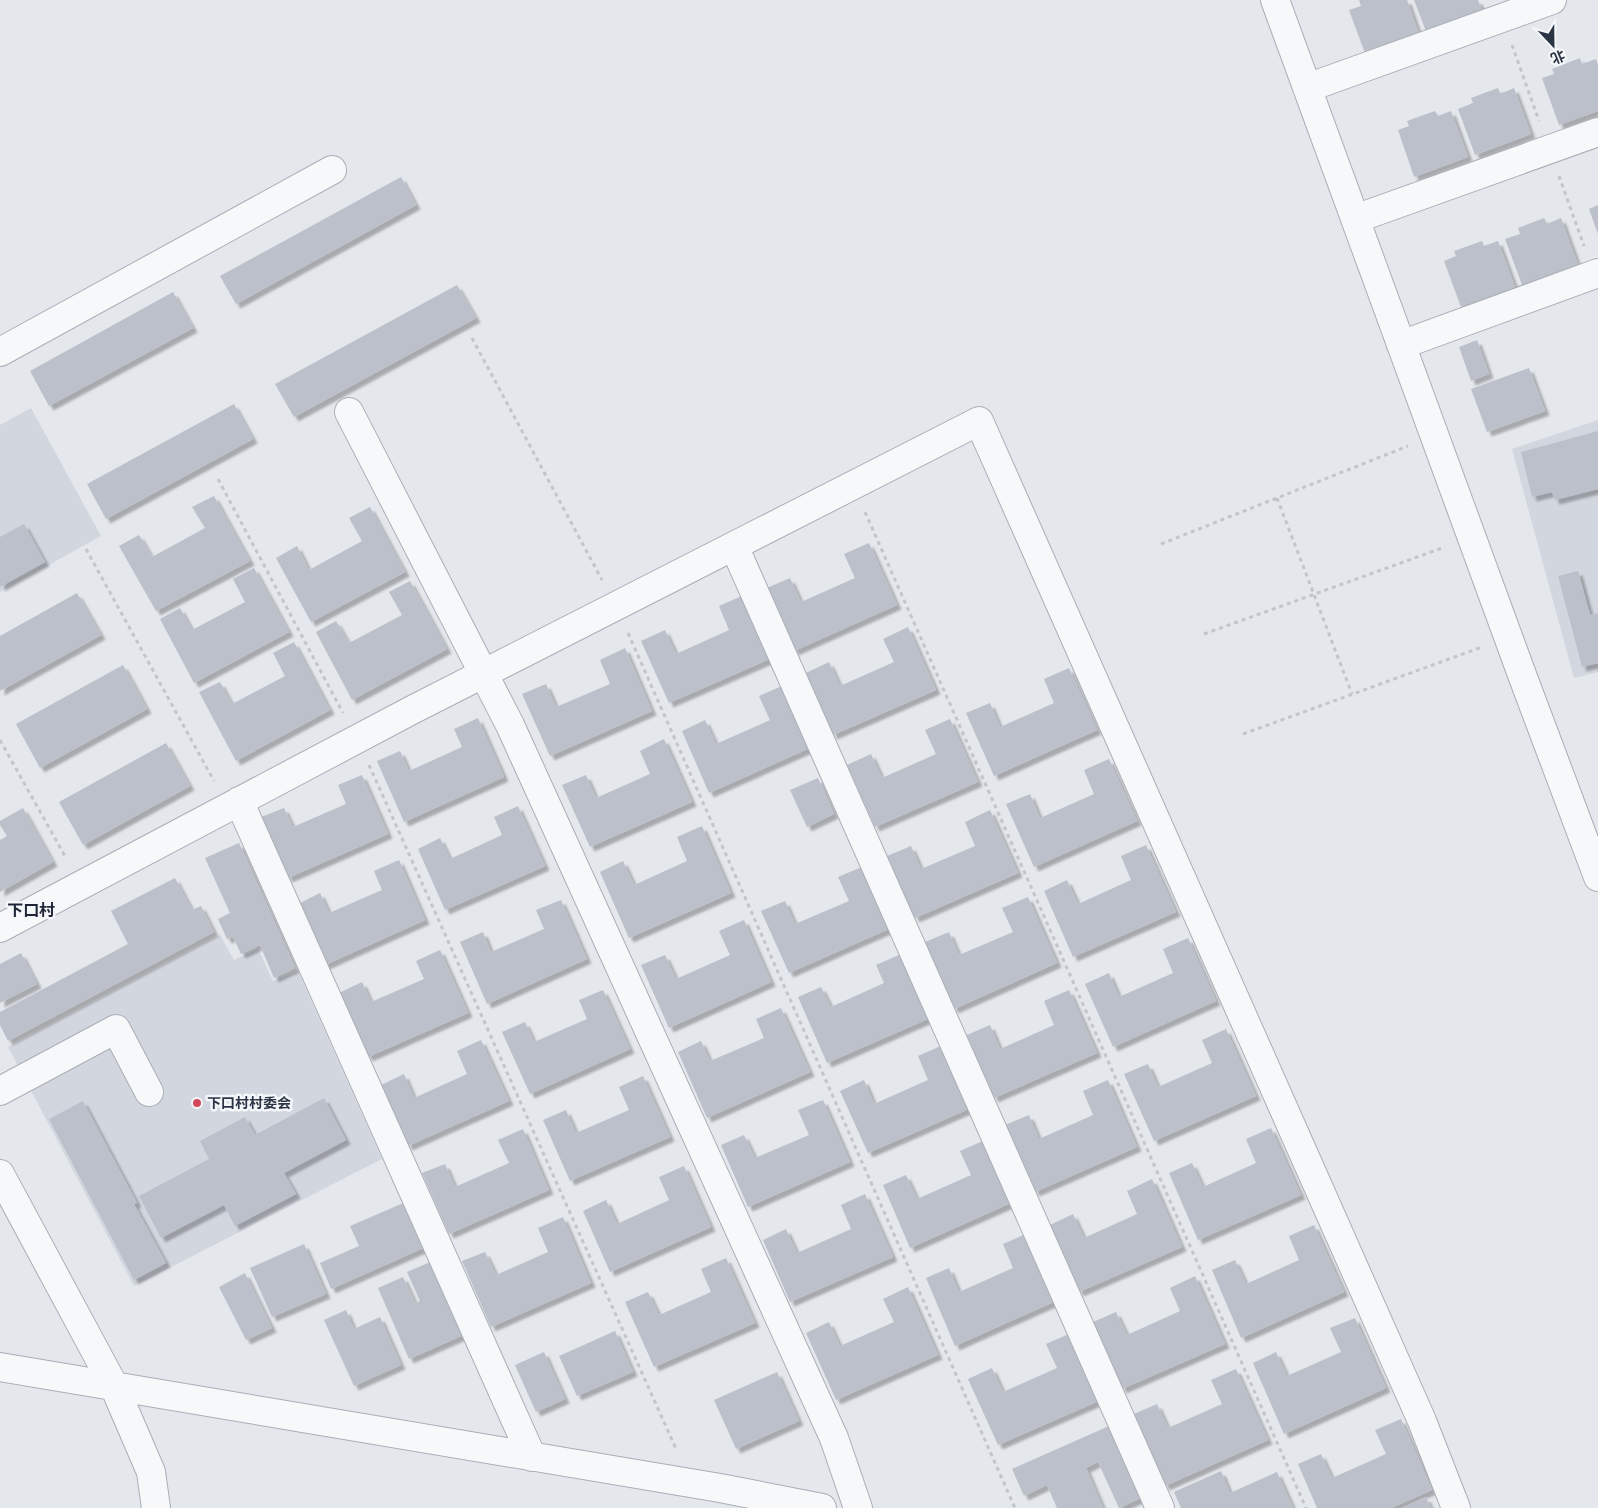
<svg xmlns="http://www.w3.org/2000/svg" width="1598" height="1508" font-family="Poppins,'Noto Sans SC',sans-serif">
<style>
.built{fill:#d2d6de}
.building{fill:#bbc0ca;filter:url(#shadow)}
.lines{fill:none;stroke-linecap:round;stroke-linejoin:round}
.minor-casing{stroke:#a9aeb7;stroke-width:30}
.path{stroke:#c2c5cb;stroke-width:3;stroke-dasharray:4 4;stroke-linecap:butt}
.minor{stroke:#f7f8fa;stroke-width:28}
.poi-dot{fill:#d1495b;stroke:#f4f6f9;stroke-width:2}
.labels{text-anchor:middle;stroke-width:5;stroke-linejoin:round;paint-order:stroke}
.poi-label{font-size:14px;font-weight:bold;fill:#2b3445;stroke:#f4f6f9;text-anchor:start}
.quarter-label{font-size:16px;font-weight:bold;fill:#1d2536;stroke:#f4f6f9}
</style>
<defs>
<filter id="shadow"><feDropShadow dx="4.5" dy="4.5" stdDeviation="1" flood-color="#0004"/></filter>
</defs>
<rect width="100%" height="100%" fill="#e4e7ec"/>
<path class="built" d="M 31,408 L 101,536 L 0,592 L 0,425 Z
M 1598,420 L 1598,672 L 1574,678 L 1512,449 Z
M 220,935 L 234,960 L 258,949 L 273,981 L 298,971 L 382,1159 L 134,1286 L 8,1047 Z"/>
<path class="building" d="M 1359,0 L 1407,0 L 1420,37 L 1366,56 L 1349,10 L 1361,6 Z
M 1414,0 L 1478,0 L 1483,14 L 1427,34 Z
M 1580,58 L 1582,64 L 1596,59 L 1598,65 L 1598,111 L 1559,125 L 1542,78 L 1554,74 L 1552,69 Z
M 1498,88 L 1500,94 L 1514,88 L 1531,134 L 1475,155 L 1458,109 L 1473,103 L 1471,98 Z
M 1435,111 L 1438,116 L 1451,111 L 1468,157 L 1414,177 L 1398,130 L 1409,126 L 1407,121 Z
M 401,177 L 416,205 L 236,304 L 220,276 Z
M 1598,205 L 1598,234 L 1589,209 Z
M 1544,218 L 1547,224 L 1561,218 L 1578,265 L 1522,285 L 1505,239 L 1520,234 L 1518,228 Z
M 1482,241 L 1484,246 L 1498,241 L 1515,287 L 1461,307 L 1444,261 L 1456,256 L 1454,251 Z
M 457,285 L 476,318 L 294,417 L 275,384 Z
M 173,292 L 193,328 L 49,406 L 30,371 Z
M 1477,340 L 1489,374 L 1471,381 L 1459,347 Z
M 1529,368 L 1545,411 L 1487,432 L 1471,389 Z
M 234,404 L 253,439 L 106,519 L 87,484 Z
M 1598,431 L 1598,489 L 1555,500 L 1552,492 L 1532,497 L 1521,452 Z
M 214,496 L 250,561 L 156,611 L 119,546 L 139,535 L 152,557 L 205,528 L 192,507 Z
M 370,507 L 405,572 L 311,622 L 276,558 L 297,546 L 309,570 L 362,541 L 349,518 Z
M 24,524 L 45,562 L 0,587 L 0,537 Z
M 869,543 L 897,605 L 794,651 L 767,588 L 790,578 L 801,602 L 855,578 L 844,554 Z
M 254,568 L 289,632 L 194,683 L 160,619 L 180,608 L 192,630 L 245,602 L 233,579 Z
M 1578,571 L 1590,615 L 1598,613 L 1598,663 L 1582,667 L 1558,576 Z
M 410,581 L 447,649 L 352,700 L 316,632 L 336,621 L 349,643 L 402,615 L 389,592 Z
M 77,593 L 101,635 L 0,691 L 0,636 Z
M 744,595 L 772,658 L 669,703 L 641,641 L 665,630 L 676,654 L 729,630 L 719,606 Z
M 908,627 L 936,690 L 833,735 L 806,673 L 829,662 L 840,686 L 894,662 L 883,639 Z
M 294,642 L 330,710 L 236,761 L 199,692 L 220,682 L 232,704 L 285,676 L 273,653 Z
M 625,648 L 652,711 L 550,756 L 522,694 L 546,684 L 556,707 L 610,684 L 600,660 Z
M 123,665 L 147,709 L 40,768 L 16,724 Z
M 1069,668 L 1097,730 L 994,776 L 966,713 L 990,703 L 1000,727 L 1054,703 L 1044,679 Z
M 784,685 L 812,747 L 709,793 L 682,731 L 705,720 L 716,744 L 770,720 L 759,696 Z
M 478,718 L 504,777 L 404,822 L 377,761 L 400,751 L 409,771 L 462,747 L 454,729 Z
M 950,719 L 978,782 L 875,827 L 847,765 L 871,754 L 882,778 L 936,754 L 925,730 Z
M 664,739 L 692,802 L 590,847 L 562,785 L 586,775 L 596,798 L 650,774 L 640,751 Z
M 166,743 L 190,786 L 83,845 L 59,802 Z
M 1109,759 L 1137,821 L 1034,867 L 1006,804 L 1030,794 L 1040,818 L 1094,794 L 1084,770 Z
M 362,775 L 388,834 L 288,878 L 261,817 L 284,808 L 293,827 L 346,804 L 338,785 Z
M 818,778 L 834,814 L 807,827 L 790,790 Z
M 518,806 L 545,866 L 445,910 L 418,849 L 440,838 L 450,859 L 502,835 L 494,817 Z
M 23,808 L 53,862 L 0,892 L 0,840 L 7,836 L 0,825 L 0,821 Z
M 990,810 L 1018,873 L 915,918 L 887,856 L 911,846 L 921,869 L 975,846 L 965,822 Z
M 702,826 L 731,893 L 629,938 L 600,872 L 623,861 L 634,885 L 687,861 L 677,837 Z
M 239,843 L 295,968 L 274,978 L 260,945 L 241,954 L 233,937 L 227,939 L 218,919 L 230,913 L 205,858 Z
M 1146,845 L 1176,912 L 1073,957 L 1044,891 L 1067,880 L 1078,904 L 1131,880 L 1121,856 Z
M 399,860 L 425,920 L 325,965 L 298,904 L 320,893 L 329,913 L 382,890 L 374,871 Z
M 864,866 L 891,928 L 789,973 L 761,911 L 785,901 L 795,924 L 849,901 L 838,877 Z
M 175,878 L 192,910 L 201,906 L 214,932 L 8,1041 L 0,1025 L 0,1012 L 128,944 L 111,911 Z
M 1028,897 L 1057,963 L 954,1009 L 925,942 L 949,932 L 959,955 L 1013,932 L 1002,908 Z
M 561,900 L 587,959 L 487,1004 L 460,942 L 483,932 L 491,952 L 544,929 L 536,910 Z
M 744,920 L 771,982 L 669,1028 L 641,965 L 665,955 L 676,979 L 730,955 L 719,931 Z
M 1188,938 L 1216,1001 L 1113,1047 L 1085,984 L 1109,973 L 1119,997 L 1173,973 L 1163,949 Z
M 440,950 L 468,1013 L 368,1057 L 339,993 L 362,982 L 371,1002 L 424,979 L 416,961 Z
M 21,953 L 37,984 L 0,1003 L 0,964 Z
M 901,954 L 930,1018 L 827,1063 L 798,997 L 821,987 L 831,1007 L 884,983 L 876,965 Z
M 603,990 L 630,1049 L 530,1094 L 502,1032 L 525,1022 L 534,1042 L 587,1019 L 579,1000 Z
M 1069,990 L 1097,1053 L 994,1098 L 967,1035 L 990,1025 L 1000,1049 L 1054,1025 L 1044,1001 Z
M 781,1008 L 810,1072 L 707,1118 L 678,1052 L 701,1041 L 710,1061 L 764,1038 L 756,1019 Z
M 1226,1029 L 1256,1096 L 1154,1141 L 1124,1074 L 1148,1064 L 1158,1087 L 1212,1063 L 1202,1040 Z
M 481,1040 L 509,1101 L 408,1146 L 381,1085 L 404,1074 L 414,1098 L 467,1074 L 457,1051 Z
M 943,1045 L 971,1108 L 868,1153 L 840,1091 L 864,1080 L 874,1104 L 928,1080 L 918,1056 Z
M 643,1076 L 670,1137 L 570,1181 L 543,1120 L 566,1110 L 576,1133 L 629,1110 L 619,1087 Z
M 1108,1080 L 1137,1147 L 1035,1192 L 1005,1125 L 1029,1115 L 1039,1139 L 1093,1115 L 1083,1091 Z
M 324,1098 L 346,1140 L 284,1173 L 296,1194 L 235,1226 L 224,1205 L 161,1238 L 139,1196 L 209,1159 L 200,1141 L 245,1117 L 255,1135 Z
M 823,1100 L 850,1162 L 748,1207 L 721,1145 L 744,1135 L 755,1158 L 809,1135 L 798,1110 Z
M 83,1101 L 137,1203 L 134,1204 L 166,1263 L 134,1280 L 49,1119 Z
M 1271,1128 L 1301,1195 L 1198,1240 L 1169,1173 L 1192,1163 L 1203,1187 L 1256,1163 L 1246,1139 Z
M 523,1129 L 549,1190 L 449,1234 L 422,1173 L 445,1164 L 455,1187 L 509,1163 L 498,1140 Z
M 985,1140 L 1013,1202 L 910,1248 L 883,1185 L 906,1175 L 917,1199 L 971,1175 L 960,1151 Z
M 684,1166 L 711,1227 L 610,1272 L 583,1211 L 606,1200 L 617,1224 L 669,1200 L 659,1177 Z
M 1152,1179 L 1182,1247 L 1079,1292 L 1050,1225 L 1073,1214 L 1084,1238 L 1137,1214 L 1127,1191 Z
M 865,1194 L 893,1257 L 790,1302 L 763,1240 L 786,1229 L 797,1253 L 851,1229 L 841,1205 Z
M 408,1201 L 428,1246 L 331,1289 L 320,1263 L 359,1246 L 350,1226 Z
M 563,1217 L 591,1283 L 491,1327 L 462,1261 L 485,1252 L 496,1275 L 548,1252 L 538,1228 Z
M 1314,1225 L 1344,1292 L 1241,1338 L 1212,1270 L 1235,1260 L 1246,1284 L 1299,1260 L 1289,1236 Z
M 1028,1233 L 1058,1300 L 955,1346 L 926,1278 L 949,1268 L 959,1292 L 1013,1268 L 1003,1244 Z
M 304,1244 L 326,1294 L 272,1317 L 250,1268 Z
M 726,1258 L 755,1323 L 654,1367 L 625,1302 L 648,1292 L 659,1315 L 711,1292 L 701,1269 Z
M 435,1260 L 468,1333 L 409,1359 L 378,1288 L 403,1277 L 415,1303 L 420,1301 L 407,1272 Z
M 245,1273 L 272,1328 L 246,1340 L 219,1287 Z
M 1195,1276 L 1225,1344 L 1122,1389 L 1093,1322 L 1116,1312 L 1127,1335 L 1180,1311 L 1170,1288 Z
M 908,1287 L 938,1355 L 836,1400 L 806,1333 L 829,1322 L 840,1346 L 894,1322 L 883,1299 Z
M 346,1310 L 354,1329 L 380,1317 L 401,1365 L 354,1386 L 324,1320 Z
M 1355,1318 L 1386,1388 L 1284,1434 L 1253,1363 L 1276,1352 L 1287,1376 L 1341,1352 L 1330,1328 Z
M 615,1331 L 633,1372 L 577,1396 L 559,1356 Z
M 1071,1333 L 1101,1400 L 998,1445 L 968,1379 L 992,1368 L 1003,1392 L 1057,1368 L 1046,1344 Z
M 544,1352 L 565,1399 L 536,1412 L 515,1365 Z
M 1236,1369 L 1268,1440 L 1165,1486 L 1134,1414 L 1157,1404 L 1168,1428 L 1222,1404 L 1211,1380 Z
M 777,1372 L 799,1421 L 736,1449 L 714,1400 Z
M 1401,1419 L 1432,1490 L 1391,1508 L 1317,1508 L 1298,1464 L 1321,1454 L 1332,1478 L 1386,1454 L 1375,1430 Z
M 1109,1426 L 1141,1498 L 1119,1508 L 1098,1462 L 1086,1468 L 1103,1508 L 1057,1508 L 1047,1485 L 1024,1496 L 1012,1469 Z
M 1221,1471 L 1230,1493 L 1277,1472 L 1293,1508 L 1181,1508 L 1174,1492 Z
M 1426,1497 L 1431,1508 L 1402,1508 Z"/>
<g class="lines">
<g class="minor-casing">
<path id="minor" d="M 1275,0 L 1521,672 L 1598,877
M 1307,88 L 1552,0
M 1355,219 L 1598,132
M 1401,345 L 1598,273
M 0,352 L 332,170
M 349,412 L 510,725 L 834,1438 L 858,1508
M 734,546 L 1160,1508
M 239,801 L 532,1457
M 0,928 L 412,710 L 979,421 L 1422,1421 L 1456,1508
M 0,1091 L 116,1029 L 149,1092
M 0,1174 L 114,1386 L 151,1472 L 156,1508
M 0,1367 L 720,1488 L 822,1508"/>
</g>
<path class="path" d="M 1512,45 L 1539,121
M 1559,176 L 1584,246
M 472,338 L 602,580
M 218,479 L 343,713
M 1277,498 L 1352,694
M 865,512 L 1306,1508
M 1161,544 L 1408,446
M 86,549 L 214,781
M 628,633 L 1015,1508
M 1204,634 L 1445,547
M 1243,734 L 1482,647
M 0,740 L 66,858
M 369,765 L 677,1451"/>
<use href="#minor" class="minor"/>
</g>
<circle class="poi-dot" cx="197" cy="1103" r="5"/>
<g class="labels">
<g class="poi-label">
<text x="207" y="1108">下口村村委会</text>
</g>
<g class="quarter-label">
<text x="31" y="916">下口村</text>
</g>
</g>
<g transform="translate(1553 45) rotate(158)" stroke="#f4f6f9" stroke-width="4" paint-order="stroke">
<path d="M0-4L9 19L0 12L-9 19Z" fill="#2b3445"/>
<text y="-8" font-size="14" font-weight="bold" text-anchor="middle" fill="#2b3445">北</text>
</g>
</svg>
